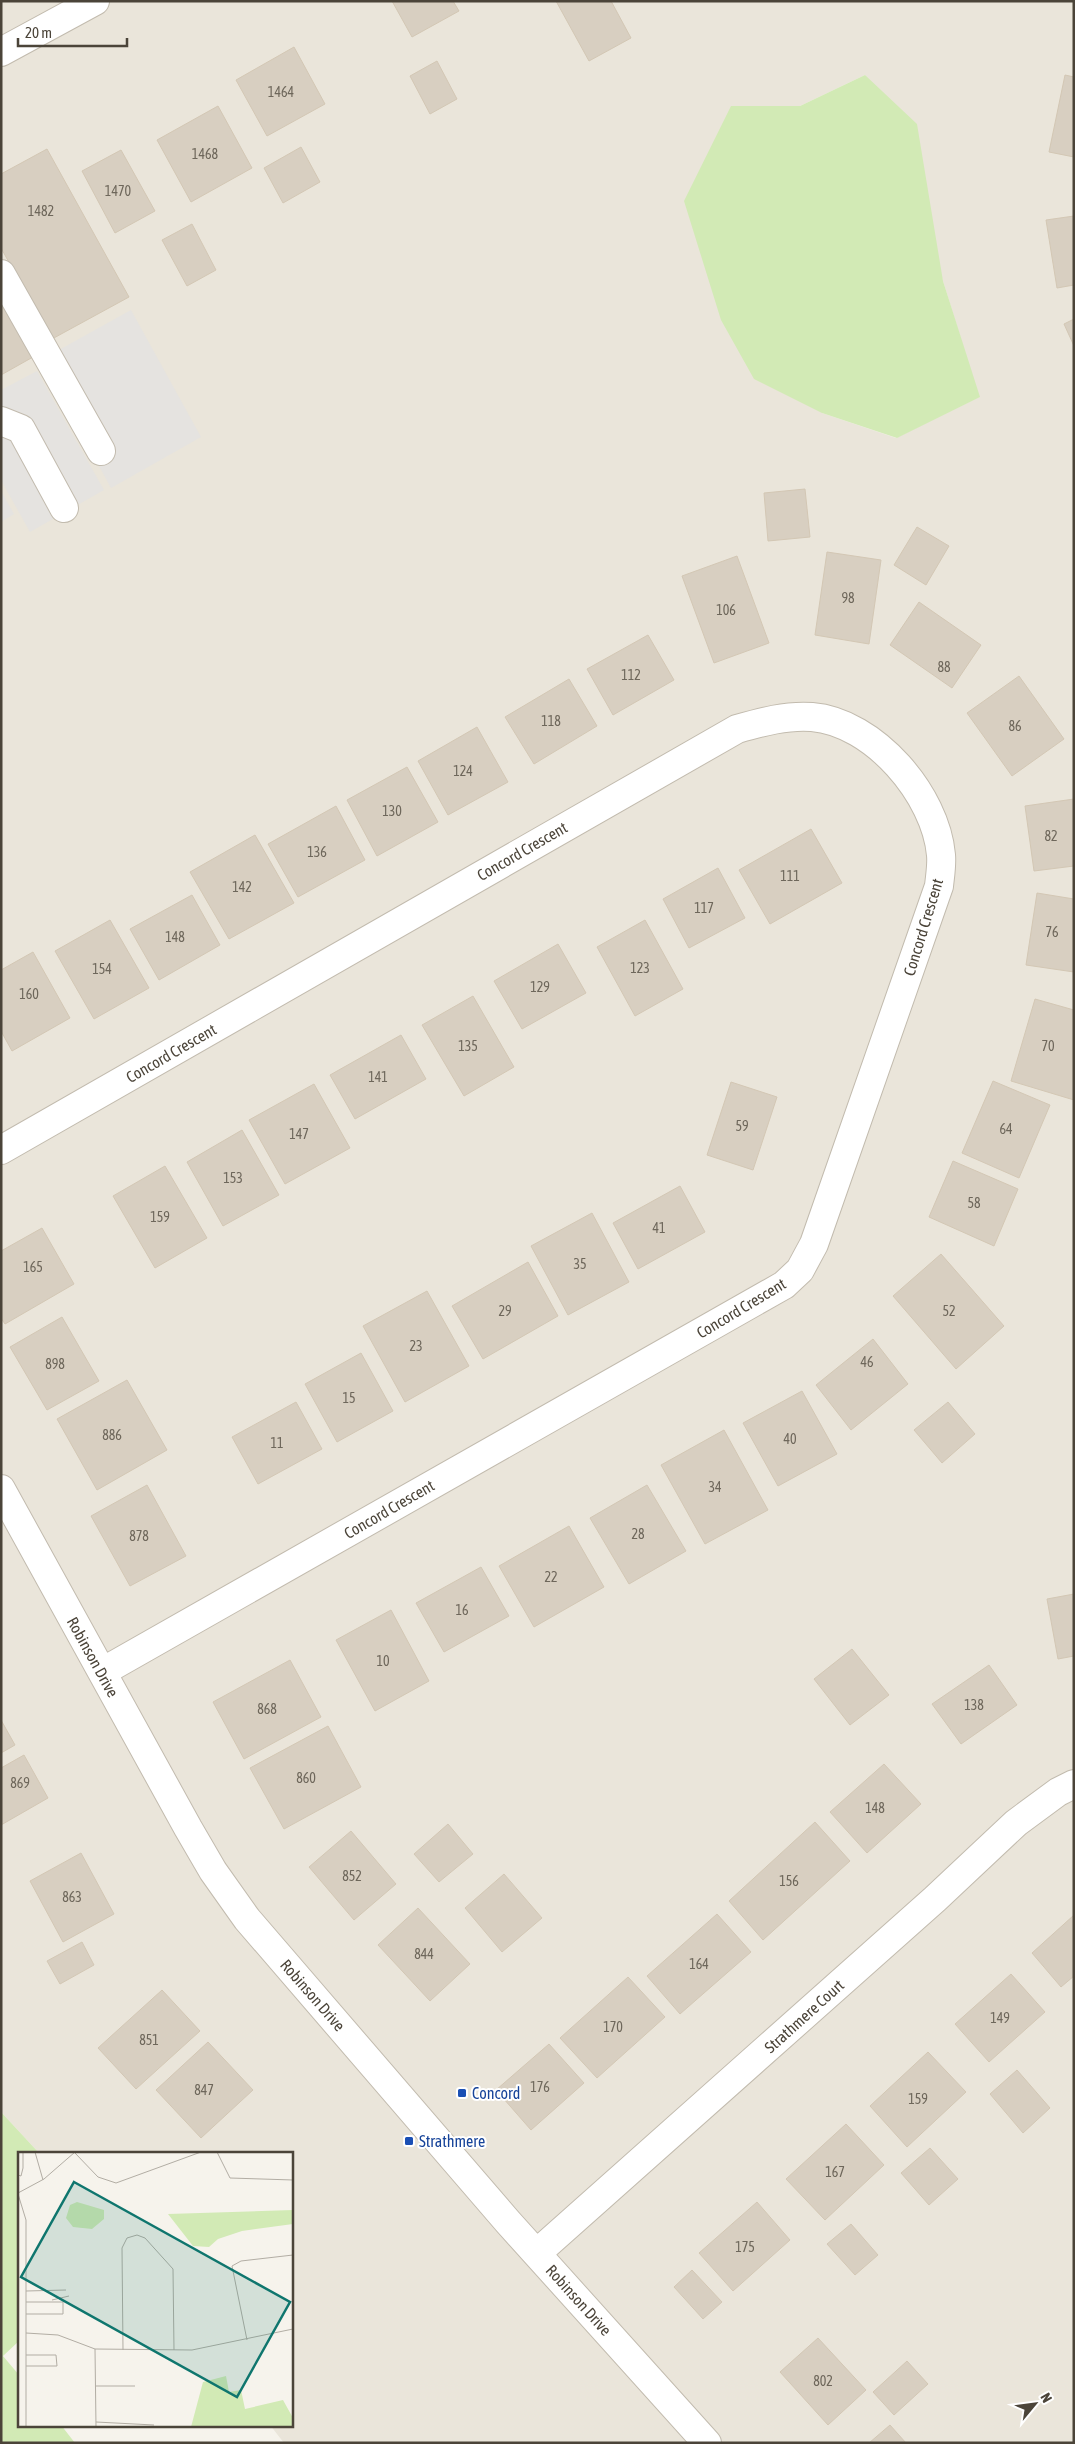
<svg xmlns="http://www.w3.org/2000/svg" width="1075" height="2444" font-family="'Asap Condensed',sans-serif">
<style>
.residential{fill:#eae5da;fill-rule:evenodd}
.green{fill:#d2eab5}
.parking{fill:#e5e3e0}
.building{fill:#d8cfc1;stroke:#d3c7b4}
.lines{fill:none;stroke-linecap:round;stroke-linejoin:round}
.minor-casing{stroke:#c2bbae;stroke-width:30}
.minor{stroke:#fff;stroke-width:28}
.transit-dot{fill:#1a4fb4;stroke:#fff;stroke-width:2}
.labels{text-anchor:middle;stroke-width:4;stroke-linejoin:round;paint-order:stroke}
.number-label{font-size:14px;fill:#6e675b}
.street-label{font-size:16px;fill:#4b4439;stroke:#fff}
.transit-label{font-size:16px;fill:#164399;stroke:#fff;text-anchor:start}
.inset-road{fill:none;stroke:#b2ada4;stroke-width:1}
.view{fill:#0f766e;fill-opacity:0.15;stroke:#0f766e;stroke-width:2.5}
.inset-edge{fill:none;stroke:#4b4439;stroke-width:2.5}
</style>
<rect width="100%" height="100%" fill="#f6f3ec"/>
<path class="residential" d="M 1,1 L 1074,1 L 1074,2443 L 284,2443 L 270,2425 L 291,2425 L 291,2153 L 39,2153 L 1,2112 ZM 865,75 L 943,281 L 979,397 L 896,438 L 822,413 L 731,106 L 800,106 Z"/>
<path class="green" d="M 865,75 L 917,124 L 943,281 L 980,397 L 897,438 L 822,413 L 754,379 L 721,320 L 684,201 L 731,106 L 800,106 Z
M 1,2112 L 39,2153 L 19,2153 L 19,2341 L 3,2356 L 19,2375 L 19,2425 L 61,2425 L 75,2443 L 1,2443 Z"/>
<path class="parking" d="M 131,310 L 201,437 L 111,488 L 41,360 Z
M 37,371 L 104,490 L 30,532 L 1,480 L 1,390 Z
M 1,491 L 14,514 L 1,522 Z"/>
<path class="building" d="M 392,1 L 453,1 L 459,11 L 412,37 Z
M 556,1 L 611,1 L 631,38 L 589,61 Z
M 294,47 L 325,104 L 267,136 L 236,80 Z
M 437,61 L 457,99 L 430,114 L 410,76 Z
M 1065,75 L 1074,77 L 1074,157 L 1049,152 Z
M 218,106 L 252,168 L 191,202 L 157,140 Z
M 301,147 L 320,182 L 283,203 L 264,168 Z
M 47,149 L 129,297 L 52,339 L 1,248 L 1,174 Z
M 121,150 L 155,211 L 115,233 L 82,171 Z
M 1074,216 L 1074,285 L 1057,288 L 1046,220 Z
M 192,224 L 216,270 L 187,286 L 162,240 Z
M 1,303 L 33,357 L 1,375 Z
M 1074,319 L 1074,346 L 1064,324 Z
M 805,489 L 810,537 L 768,541 L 764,493 Z
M 917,527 L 949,546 L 926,585 L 894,565 Z
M 827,552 L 881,560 L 869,644 L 815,635 Z
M 737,556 L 769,643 L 714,663 L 682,576 Z
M 919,602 L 981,645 L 952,688 L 890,645 Z
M 648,635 L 674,680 L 613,715 L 587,669 Z
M 1019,676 L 1064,739 L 1012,776 L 967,713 Z
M 569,679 L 597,726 L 534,764 L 505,717 Z
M 477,727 L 508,782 L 448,815 L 418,761 Z
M 407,767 L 438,822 L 377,856 L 347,800 Z
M 1074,799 L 1074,866 L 1034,871 L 1025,806 Z
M 336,806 L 365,860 L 298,897 L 268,844 Z
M 811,829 L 842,883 L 770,924 L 739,870 Z
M 255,835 L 294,903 L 229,939 L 190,872 Z
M 718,868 L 745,918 L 689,948 L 663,899 Z
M 1037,893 L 1074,899 L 1074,972 L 1026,965 Z
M 192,895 L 220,945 L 159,980 L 130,929 Z
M 110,920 L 149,988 L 94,1019 L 55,951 Z
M 645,920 L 683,989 L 635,1016 L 597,947 Z
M 558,944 L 586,993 L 522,1029 L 494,981 Z
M 33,952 L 70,1018 L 12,1051 L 1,1031 L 1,970 Z
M 473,996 L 514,1067 L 464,1096 L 422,1025 Z
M 1035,999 L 1074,1010 L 1074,1100 L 1011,1081 Z
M 401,1035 L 426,1079 L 355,1119 L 330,1075 Z
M 993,1081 L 1050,1105 L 1019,1178 L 962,1153 Z
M 731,1082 L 777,1097 L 753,1170 L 707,1155 Z
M 314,1084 L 350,1148 L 285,1184 L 249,1120 Z
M 242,1130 L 279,1195 L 223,1226 L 187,1162 Z
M 953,1161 L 1018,1189 L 994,1246 L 929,1217 Z
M 165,1166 L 207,1238 L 155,1268 L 113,1196 Z
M 680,1186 L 705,1232 L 638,1269 L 613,1223 Z
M 592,1213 L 629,1282 L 568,1315 L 531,1246 Z
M 42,1228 L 74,1284 L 5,1324 L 1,1318 L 1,1251 Z
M 941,1254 L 1004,1326 L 956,1369 L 893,1296 Z
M 528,1262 L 558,1316 L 483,1359 L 452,1306 Z
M 427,1291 L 469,1366 L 405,1402 L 363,1326 Z
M 62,1317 L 99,1381 L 47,1410 L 10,1347 Z
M 873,1339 L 908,1384 L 851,1430 L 816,1385 Z
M 361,1353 L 393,1411 L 337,1442 L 305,1384 Z
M 127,1380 L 167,1450 L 97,1490 L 57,1419 Z
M 802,1391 L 837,1454 L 778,1486 L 743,1423 Z
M 296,1402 L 322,1449 L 258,1484 L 232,1437 Z
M 948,1402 L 975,1434 L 942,1463 L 914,1430 Z
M 724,1430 L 768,1510 L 705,1544 L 661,1465 Z
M 147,1485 L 186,1556 L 130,1586 L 91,1516 Z
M 647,1485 L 686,1551 L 629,1584 L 590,1518 Z
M 569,1526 L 604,1587 L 534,1627 L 499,1566 Z
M 481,1567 L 509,1616 L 444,1652 L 416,1603 Z
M 1074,1594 L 1074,1656 L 1058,1659 L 1047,1599 Z
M 391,1610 L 429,1681 L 375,1711 L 336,1640 Z
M 852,1649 L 889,1695 L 850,1725 L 814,1679 Z
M 290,1660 L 321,1717 L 244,1759 L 213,1702 Z
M 989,1665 L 1017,1705 L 961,1744 L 932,1704 Z
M 1,1720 L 15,1745 L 1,1753 Z
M 328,1726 L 361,1787 L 284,1829 L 250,1768 Z
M 24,1755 L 48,1798 L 1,1825 L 1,1768 Z
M 884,1764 L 921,1804 L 867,1853 L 830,1812 Z
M 815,1822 L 850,1861 L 763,1940 L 729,1901 Z
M 448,1824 L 473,1854 L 439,1882 L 414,1854 Z
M 351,1831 L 396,1884 L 354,1920 L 309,1867 Z
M 81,1853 L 114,1914 L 63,1942 L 30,1881 Z
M 504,1874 L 542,1918 L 502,1952 L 465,1908 Z
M 418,1908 L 470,1964 L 430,2001 L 378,1945 Z
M 717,1914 L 751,1952 L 680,2014 L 647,1976 Z
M 1074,1915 L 1074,1976 L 1061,1987 L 1032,1953 Z
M 82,1942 L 94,1965 L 60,1984 L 47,1961 Z
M 1011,1974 L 1045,2012 L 989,2062 L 955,2024 Z
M 628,1977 L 665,2017 L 597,2078 L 560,2038 Z
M 162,1990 L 200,2031 L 136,2089 L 98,2048 Z
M 208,2042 L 253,2090 L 201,2138 L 156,2090 Z
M 549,2044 L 584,2083 L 531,2130 L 496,2090 Z
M 928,2052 L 966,2092 L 907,2147 L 870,2106 Z
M 1017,2070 L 1050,2108 L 1023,2133 L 990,2094 Z
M 846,2124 L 884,2165 L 825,2220 L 786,2179 Z
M 930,2148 L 958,2179 L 929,2205 L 901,2173 Z
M 757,2202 L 790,2240 L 733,2291 L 699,2253 Z
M 851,2224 L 878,2255 L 855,2275 L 827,2244 Z
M 692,2270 L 722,2302 L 703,2319 L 674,2287 Z
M 818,2338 L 866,2390 L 828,2425 L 780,2372 Z
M 907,2361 L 928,2384 L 894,2415 L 873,2392 Z
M 890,2425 L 906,2443 L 869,2443 Z"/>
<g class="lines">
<g class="minor-casing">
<path id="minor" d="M 1,52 L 95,1
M 1,274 L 101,451
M 1,421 L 21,429 L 64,508
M 1,1150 L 737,729 C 762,722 787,715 812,717 C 874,722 936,795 941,855 C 942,865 940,876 939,886 L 814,1244 L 800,1270 L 784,1285 L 102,1672
M 1,1489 L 188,1828 L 213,1871 L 247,1919 L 508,2222 L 707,2443
M 537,2253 L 935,1899 L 1016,1823 L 1058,1792 L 1074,1784"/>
</g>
<use href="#minor" class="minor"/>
</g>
<g class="transit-dot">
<rect x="457" y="2088" width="10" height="10" rx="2.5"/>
<rect x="404" y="2136" width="10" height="10" rx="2.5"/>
</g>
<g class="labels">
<g class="number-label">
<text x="281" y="97">1464</text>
<text x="205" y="159">1468</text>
<text x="118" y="196">1470</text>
<text x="41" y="216">1482</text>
<text x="848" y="603">98</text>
<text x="726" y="615">106</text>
<text x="944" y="672">88</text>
<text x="631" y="680">112</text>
<text x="551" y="726">118</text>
<text x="1015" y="731">86</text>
<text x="463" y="776">124</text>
<text x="392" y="816">130</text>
<text x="1051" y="841">82</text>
<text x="317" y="857">136</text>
<text x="790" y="881">111</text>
<text x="242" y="892">142</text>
<text x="704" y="913">117</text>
<text x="1052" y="937">76</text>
<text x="175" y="942">148</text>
<text x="640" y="973">123</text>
<text x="102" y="974">154</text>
<text x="540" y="992">129</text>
<text x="29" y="999">160</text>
<text x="468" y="1051">135</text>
<text x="1048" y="1051">70</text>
<text x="378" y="1082">141</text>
<text x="742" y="1131">59</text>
<text x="1006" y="1134">64</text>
<text x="299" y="1139">147</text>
<text x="233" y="1183">153</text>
<text x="974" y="1208">58</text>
<text x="160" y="1222">159</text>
<text x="659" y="1233">41</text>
<text x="580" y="1269">35</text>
<text x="33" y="1272">165</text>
<text x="505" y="1316">29</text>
<text x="949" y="1316">52</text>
<text x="416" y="1351">23</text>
<text x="867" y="1367">46</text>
<text x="55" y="1369">898</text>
<text x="349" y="1403">15</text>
<text x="112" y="1440">886</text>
<text x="790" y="1444">40</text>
<text x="277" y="1448">11</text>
<text x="715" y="1492">34</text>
<text x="638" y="1539">28</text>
<text x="139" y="1541">878</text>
<text x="551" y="1582">22</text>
<text x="462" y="1615">16</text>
<text x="383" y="1666">10</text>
<text x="974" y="1710">138</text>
<text x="267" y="1714">868</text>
<text x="306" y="1783">860</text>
<text x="20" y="1788">869</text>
<text x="875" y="1813">148</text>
<text x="352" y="1881">852</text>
<text x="789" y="1886">156</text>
<text x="72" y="1902">863</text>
<text x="424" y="1959">844</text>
<text x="699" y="1969">164</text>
<text x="1000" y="2023">149</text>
<text x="613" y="2032">170</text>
<text x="149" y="2045">851</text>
<text x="540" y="2092">176</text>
<text x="204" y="2095">847</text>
<text x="918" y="2104">159</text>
<text x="835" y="2177">167</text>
<text x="745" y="2252">175</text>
<text x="823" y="2386">802</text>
</g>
<g class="street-label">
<text transform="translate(522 851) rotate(-30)" y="6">Concord Crescent</text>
<text transform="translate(923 927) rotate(-73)" y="6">Concord Crescent</text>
<text transform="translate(171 1053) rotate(-30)" y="6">Concord Crescent</text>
<text transform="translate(741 1308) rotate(-31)" y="6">Concord Crescent</text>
<text transform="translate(389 1509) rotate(-30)" y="6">Concord Crescent</text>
<text transform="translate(93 1657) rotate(61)" y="6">Robinson Drive</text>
<text transform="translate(313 1995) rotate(49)" y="6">Robinson Drive</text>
<text transform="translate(804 2016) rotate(-42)" y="6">Strathmere Court</text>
<text transform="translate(579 2300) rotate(48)" y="6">Robinson Drive</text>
</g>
<g class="transit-label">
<text x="472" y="2099">Concord</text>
<text x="419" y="2147">Strathmere</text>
</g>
</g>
<g transform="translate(18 2152)">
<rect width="275" height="275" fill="#f6f3ec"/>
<path d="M 59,50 L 86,58 L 86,67 L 74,77 L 55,75 L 48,66 L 52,53 ZM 275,58 L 275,72 L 224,79 L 200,87 L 191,95 L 175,94 L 150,62 ZM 208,224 L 211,240 L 223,238 L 227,257 L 265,248 L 275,266 L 275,275 L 173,275 L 185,230 Z" fill="#d2eab5"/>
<path class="inset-road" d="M 17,0 L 25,28M 199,0 L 212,26 L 275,28M 57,1 L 80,25 L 98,31 L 183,0M 0,23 L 3,24 L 5,16 L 5,0M 0,41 L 26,27 L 57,0M 0,42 L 8,68 L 8,275M 8,139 L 48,138M 34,148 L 51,144M 8,162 L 45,162 L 45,150 L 8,150M 8,181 L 40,183 L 77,197 L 174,198 L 275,177M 229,188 L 214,114 L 223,109 L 275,103M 77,197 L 78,275M 105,198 L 104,96 L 109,86 L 119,83 L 127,86 L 155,117 L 156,198M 8,203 L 38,203 L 39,214 L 8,214M 78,234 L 117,234M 78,270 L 136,273"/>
<path class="view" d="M 56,30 L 272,150 L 219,245 L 3,125 Z"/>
<rect width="275" height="275" class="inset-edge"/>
</g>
<rect width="1075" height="2444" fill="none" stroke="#4b4439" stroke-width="5"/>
<g transform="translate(1035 2404) rotate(61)" stroke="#ffffff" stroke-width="4" paint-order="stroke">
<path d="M0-4L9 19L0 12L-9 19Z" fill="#4b4439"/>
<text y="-8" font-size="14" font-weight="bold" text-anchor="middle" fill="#4b4439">N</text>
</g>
<path d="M18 38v8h109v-8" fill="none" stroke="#4b4439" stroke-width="2.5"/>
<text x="25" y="38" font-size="15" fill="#4b4439" stroke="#ffffff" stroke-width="4" paint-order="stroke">20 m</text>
</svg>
